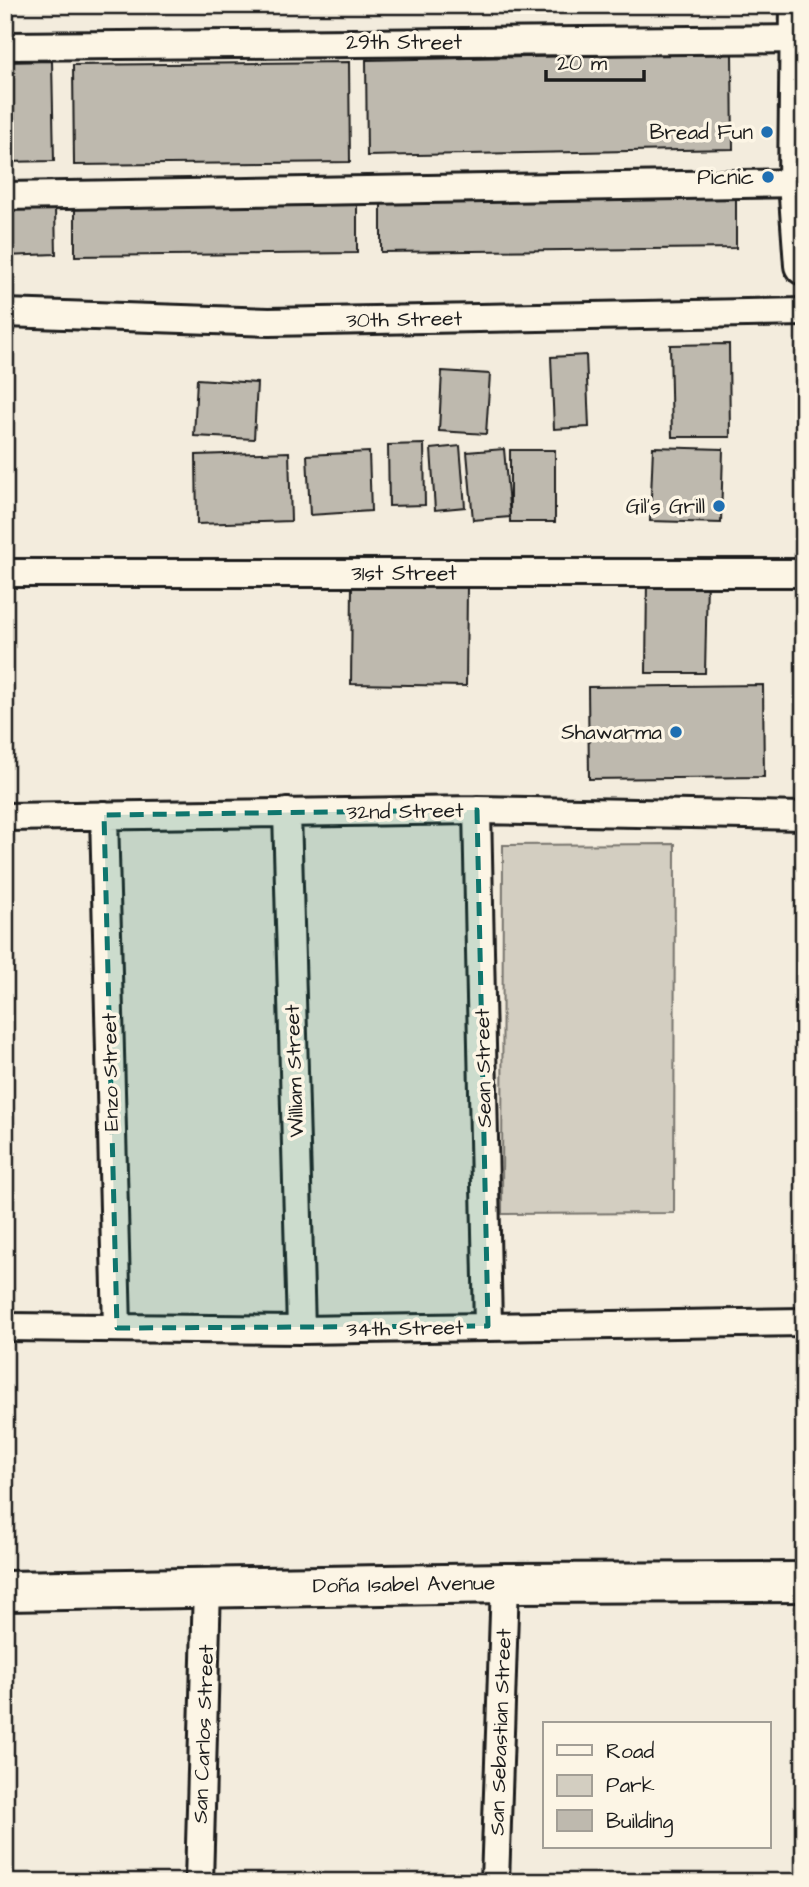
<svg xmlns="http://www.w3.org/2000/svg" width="809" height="1887" font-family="'Architects Daughter',sans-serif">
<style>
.green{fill:#d3cec1;stroke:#78756e;stroke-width:2}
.building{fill:#beb9ae;stroke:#1c1c1c;stroke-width:2}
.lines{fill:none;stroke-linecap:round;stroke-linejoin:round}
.street-casing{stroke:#1c1c1c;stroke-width:32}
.secondary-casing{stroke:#1c1c1c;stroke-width:44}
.street{stroke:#fcf5e5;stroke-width:26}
.secondary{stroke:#fcf5e5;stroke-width:38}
.marked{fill:#0f766e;fill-opacity:0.2;stroke:#0f766e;stroke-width:5;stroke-dasharray:14 9;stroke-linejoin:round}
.poi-dot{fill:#1f6fb2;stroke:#fcf5e5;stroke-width:2.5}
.labels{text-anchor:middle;stroke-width:7;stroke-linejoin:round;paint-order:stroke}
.street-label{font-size:21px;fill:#1c1c1c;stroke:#fcf5e5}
.poi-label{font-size:21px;fill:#1c1c1c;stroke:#fcf5e5;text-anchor:end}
</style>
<rect width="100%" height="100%" fill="#f3ecdd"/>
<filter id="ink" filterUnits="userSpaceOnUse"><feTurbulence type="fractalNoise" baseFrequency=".0143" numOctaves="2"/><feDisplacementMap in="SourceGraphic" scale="14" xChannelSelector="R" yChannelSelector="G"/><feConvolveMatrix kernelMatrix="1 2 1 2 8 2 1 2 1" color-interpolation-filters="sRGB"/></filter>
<g filter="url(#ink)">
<path class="green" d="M 675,844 L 674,1213 L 502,1214 L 503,845 Z"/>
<path class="building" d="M 732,53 L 733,149 L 367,156 L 366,60 Z
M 52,61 L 54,161 L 5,162 L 5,62 Z
M 349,62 L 350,162 L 74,165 L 73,65 Z
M 736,196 L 736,248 L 381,252 L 381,200 Z
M 357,201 L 357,253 L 75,256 L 75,204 Z
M 55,208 L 56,254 L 5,256 L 5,209 Z
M 729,344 L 730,437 L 672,437 L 670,345 Z
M 586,355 L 589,427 L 554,429 L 551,357 Z
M 442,371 L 490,374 L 486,434 L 439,431 Z
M 197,379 L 257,383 L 254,439 L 194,436 Z
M 424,444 L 425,505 L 389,506 L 388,445 Z
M 460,446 L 465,507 L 435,510 L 431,449 Z
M 653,447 L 723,449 L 721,523 L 650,521 Z
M 504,449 L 510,517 L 473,520 L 467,452 Z
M 510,450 L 555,450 L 555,522 L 510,522 Z
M 289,452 L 291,521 L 197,524 L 196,455 Z
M 369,452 L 371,511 L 310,515 L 307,455 Z
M 647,578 L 707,578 L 705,673 L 646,673 Z
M 352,585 L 467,587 L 466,686 L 351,684 Z
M 763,685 L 764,777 L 589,779 L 588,687 Z"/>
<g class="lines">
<g class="street-casing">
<path id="street" d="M 5,46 L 804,39
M 5,196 L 798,183
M 5,313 L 269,322 L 804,312
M 5,573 L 804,573
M 477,810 L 488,1326
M 287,812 L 301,1330
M 104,815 L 117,1328
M 5,817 L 477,810 L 804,816
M 5,1327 L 301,1330 L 804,1322
M 199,1882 L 207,1586
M 495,1882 L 505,1583"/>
</g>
<g class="secondary-casing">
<path id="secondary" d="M 800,5 L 798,183 L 804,265
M 5,1591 L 505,1583 L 804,1582"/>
</g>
<use href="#street" class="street"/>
<use href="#secondary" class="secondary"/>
</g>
</g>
<path class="marked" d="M 477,810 L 488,1326 L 117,1328 L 104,815 Z"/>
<g class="poi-dot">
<circle cx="767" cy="132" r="7"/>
<circle cx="768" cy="177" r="7"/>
<circle cx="719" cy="506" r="7"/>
<circle cx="676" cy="732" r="7"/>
</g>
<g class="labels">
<g class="street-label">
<text x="404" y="49">29th Street</text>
<text transform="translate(404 319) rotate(-1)" y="7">30th Street</text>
<text x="404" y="580">31st Street</text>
<text transform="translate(405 811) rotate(-1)" y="7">32nd Street</text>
<text transform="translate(483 1068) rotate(-91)" y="7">Sean Street</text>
<text transform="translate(294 1071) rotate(-92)" y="7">William Street</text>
<text transform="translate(110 1072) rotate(-91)" y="7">Enzo Street</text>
<text transform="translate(405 1328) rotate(-1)" y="7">34th Street</text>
<text transform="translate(404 1584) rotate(-1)" y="7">Doña Isabel Avenue</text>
<text transform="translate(500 1732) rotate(-88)" y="7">San Sebastian Street</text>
<text transform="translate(203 1734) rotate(-88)" y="7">San Carlos Street</text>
</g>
<g class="poi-label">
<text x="753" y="139">Bread Fun</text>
<text x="754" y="184">Picnic</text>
<text x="705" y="513">Gil's Grill</text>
<text x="662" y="739">Shawarma</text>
</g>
</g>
<rect width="809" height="1887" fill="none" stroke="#fcf5e5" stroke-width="28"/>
<rect x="14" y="14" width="781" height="1859" fill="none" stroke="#1c1c1c" stroke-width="2.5" filter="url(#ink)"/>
<rect x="543" y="1722" width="228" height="126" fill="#fcf5e5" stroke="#a29e95" stroke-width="2"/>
<rect x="557" y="1745" width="35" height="10" fill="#fcf5e5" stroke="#a29e95" stroke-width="2"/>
<text x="606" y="1758" font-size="21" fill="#1c1c1c">Road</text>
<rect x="557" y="1775" width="35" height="21" fill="#d3cec1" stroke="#a29e95" stroke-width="2"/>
<text x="606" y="1792" font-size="21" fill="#1c1c1c">Park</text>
<rect x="557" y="1810" width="35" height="21" fill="#beb9ae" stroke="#a29e95" stroke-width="2"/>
<text x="606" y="1828" font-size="21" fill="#1c1c1c">Building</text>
<path d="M546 70v10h98v-10" fill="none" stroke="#1c1c1c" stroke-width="3.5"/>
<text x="557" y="70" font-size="21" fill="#1c1c1c" stroke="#fcf5e5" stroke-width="5" paint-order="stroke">20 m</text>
</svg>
